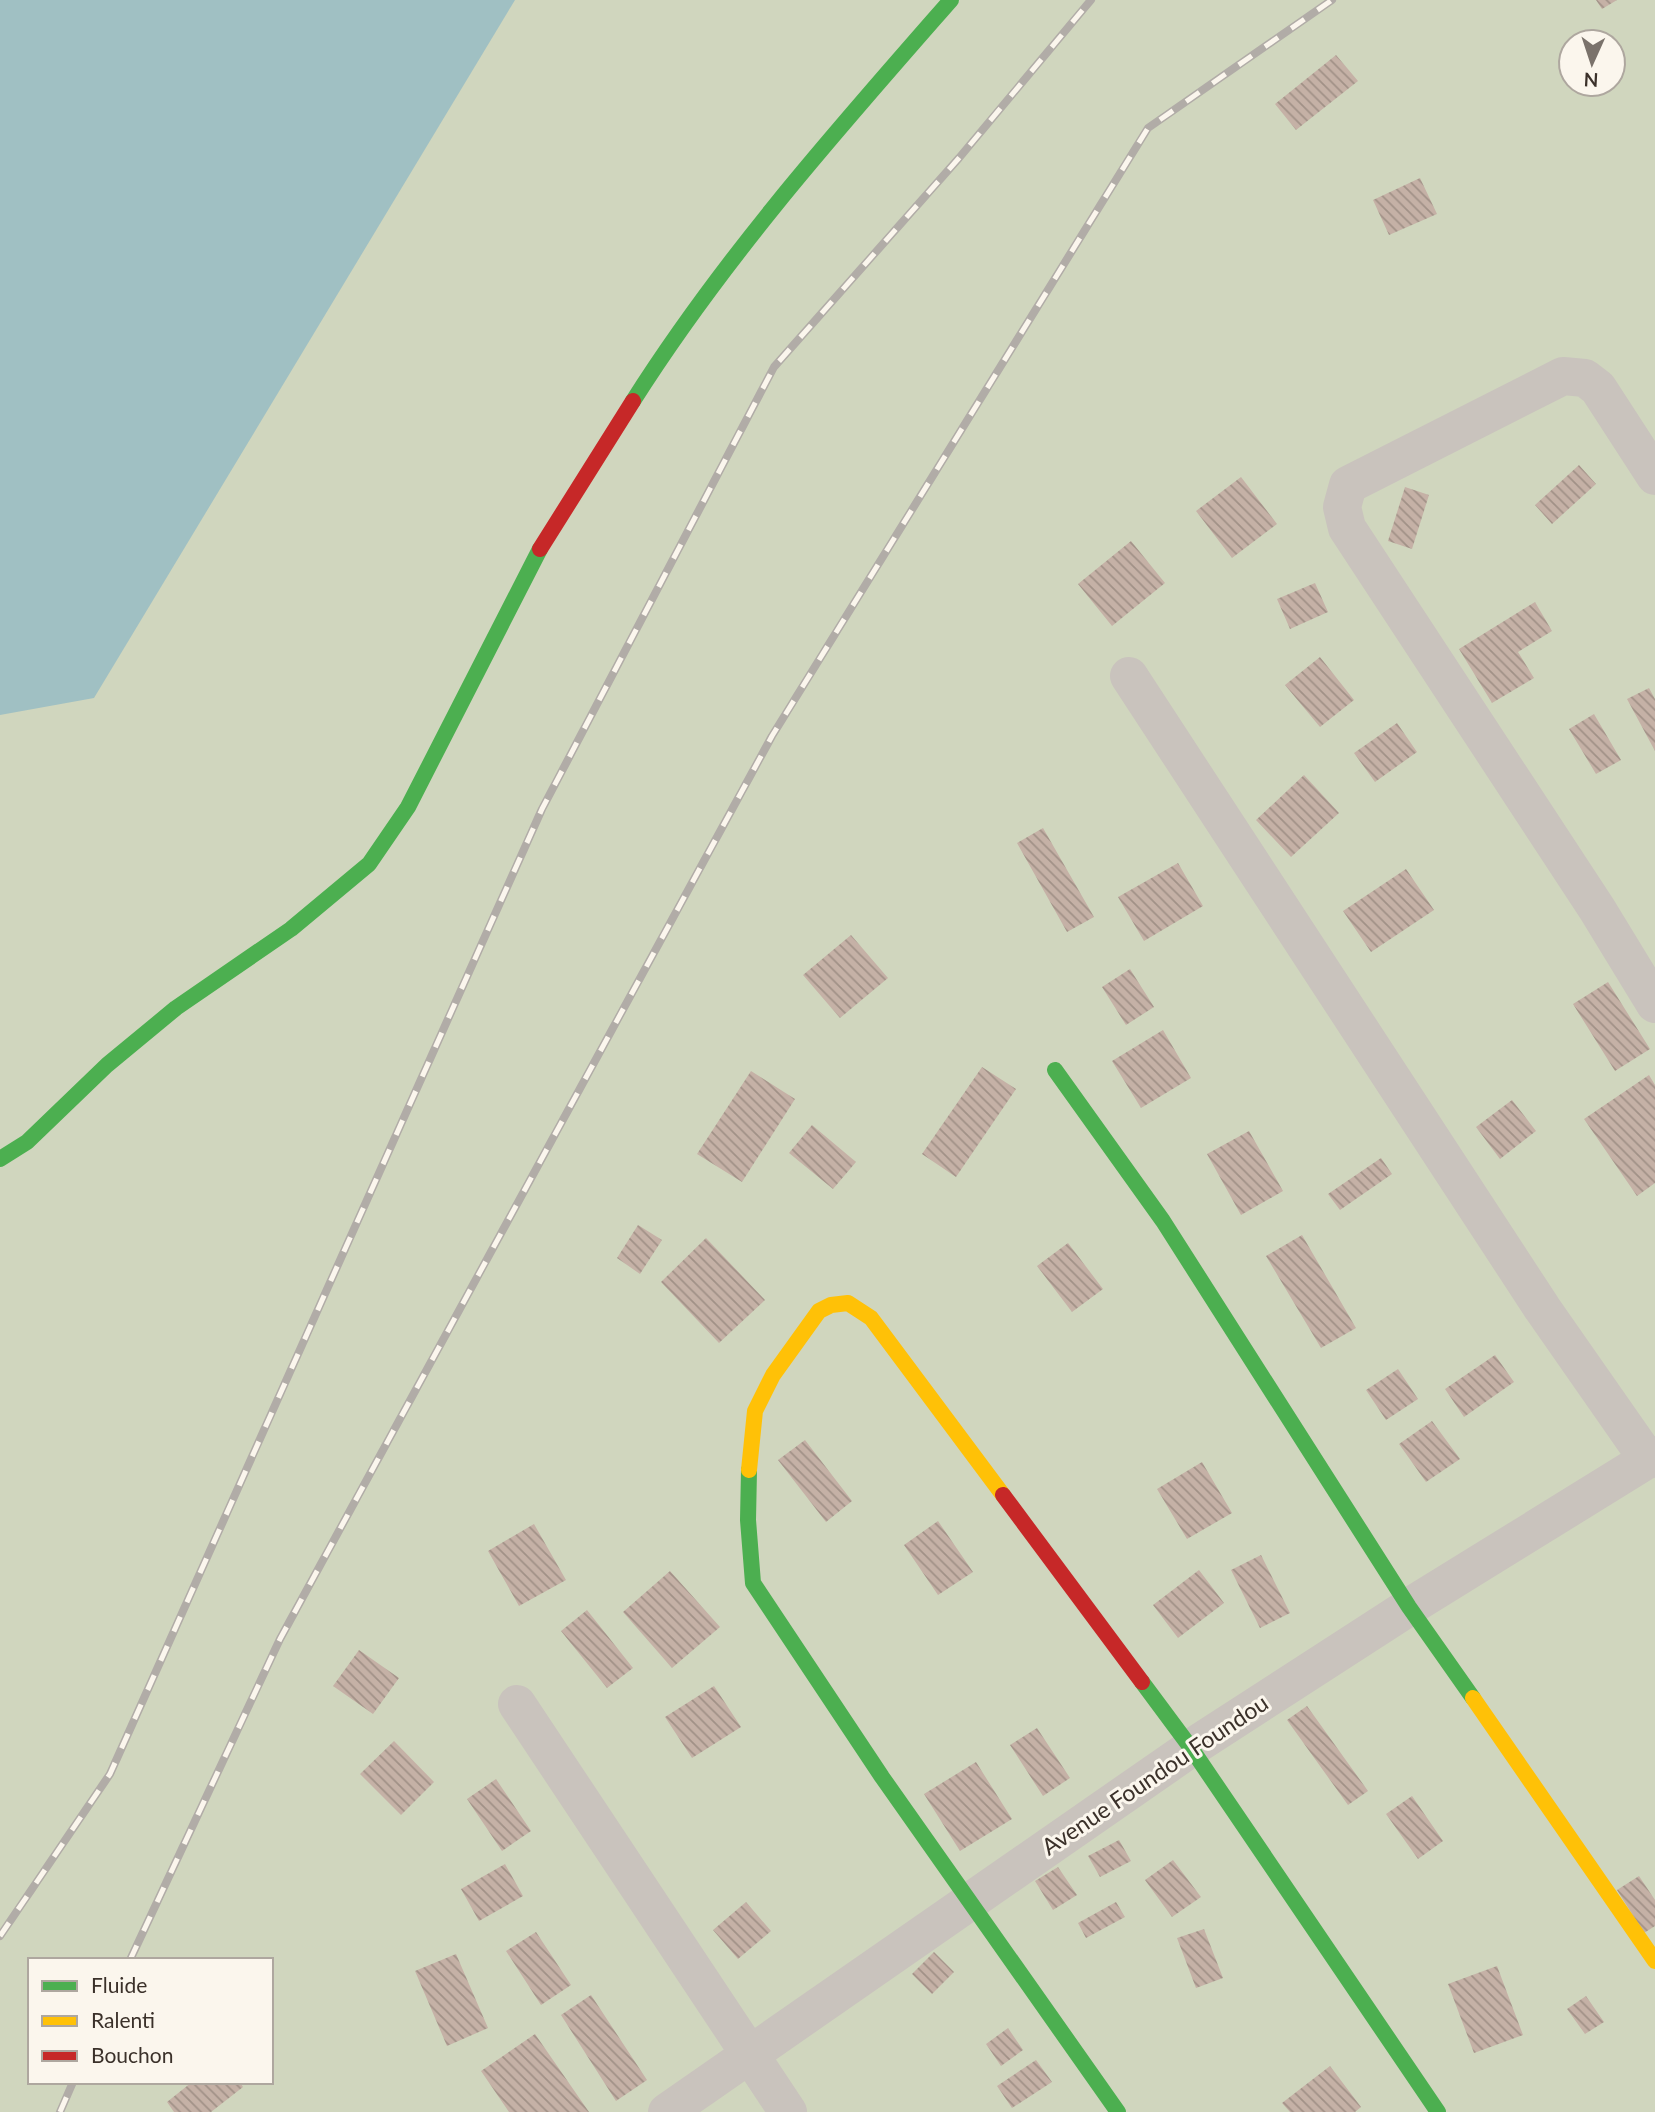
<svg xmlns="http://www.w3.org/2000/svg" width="1655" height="2112" font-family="Lato,sans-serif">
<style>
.grass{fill:#d0d6be;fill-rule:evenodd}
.water{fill:#a0c0c3}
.building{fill:url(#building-back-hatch)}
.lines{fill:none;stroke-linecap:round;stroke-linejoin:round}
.street{stroke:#c9c3bd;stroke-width:38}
.fast{stroke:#4caf50;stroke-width:16}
.slow{stroke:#ffc107;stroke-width:16}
.jam{stroke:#c62828;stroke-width:16}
.rail-casing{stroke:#b1aca7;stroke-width:8}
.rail{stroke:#fbf6ed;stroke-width:5;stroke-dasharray:16;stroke-linecap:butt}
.labels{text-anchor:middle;stroke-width:6;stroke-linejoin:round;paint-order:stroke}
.street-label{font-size:23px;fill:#3b312a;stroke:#fbf6ed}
</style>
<defs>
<pattern id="building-back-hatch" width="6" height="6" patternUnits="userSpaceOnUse" patternTransform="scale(1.75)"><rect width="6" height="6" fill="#c5b1a6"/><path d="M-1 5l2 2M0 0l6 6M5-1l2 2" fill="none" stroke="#a19187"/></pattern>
</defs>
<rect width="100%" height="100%" fill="#f0ebe5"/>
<path class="grass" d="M 0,0 L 1655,0 L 1655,2112 L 0,2112 ZM 1571,42 L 1613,42 L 1613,84 L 1571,84 ZM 30,1960 L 271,1960 L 271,2082 L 30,2082 Z"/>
<path class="water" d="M 0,0 L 515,0 L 94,698 L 0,715 Z"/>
<path class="building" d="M 1596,0 L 1617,0 L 1602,9 Z
M 1336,55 L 1358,81 L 1296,130 L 1275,104 Z
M 1420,178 L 1437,214 L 1389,235 L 1373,200 Z
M 1579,465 L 1596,484 L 1552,524 L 1535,505 Z
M 1241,477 L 1277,524 L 1232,558 L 1196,511 Z
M 1405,487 L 1429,495 L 1412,549 L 1388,541 Z
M 1131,541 L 1165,583 L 1112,626 L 1078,584 Z
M 1315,583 L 1328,612 L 1290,629 L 1277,599 Z
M 1535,602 L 1552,631 L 1518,652 L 1534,678 L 1492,703 L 1459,649 Z
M 1320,657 L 1354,700 L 1320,727 L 1285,685 Z
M 1649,688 L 1655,699 L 1655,751 L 1627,699 Z
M 1594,714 L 1621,760 L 1596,774 L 1569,729 Z
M 1397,723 L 1417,752 L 1375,782 L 1354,753 Z
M 1304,775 L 1339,813 L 1291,857 L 1256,820 Z
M 1043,828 L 1094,917 L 1067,932 L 1017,843 Z
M 1178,863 L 1203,906 L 1144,941 L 1118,897 Z
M 1406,869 L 1434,910 L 1371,952 L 1343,911 Z
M 851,935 L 888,978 L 840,1018 L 803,975 Z
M 1130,969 L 1154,1007 L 1126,1025 L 1102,987 Z
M 1608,982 L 1650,1049 L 1615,1071 L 1573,1004 Z
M 1163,1030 L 1191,1078 L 1141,1108 L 1112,1061 Z
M 982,1067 L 1016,1089 L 956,1177 L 922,1154 Z
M 751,1071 L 795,1099 L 742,1182 L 697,1154 Z
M 1649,1075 L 1655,1085 L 1655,1183 L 1637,1196 L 1584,1119 Z
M 1512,1100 L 1536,1131 L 1500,1159 L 1476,1127 Z
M 812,1125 L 856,1162 L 833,1189 L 789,1153 Z
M 1249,1131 L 1283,1191 L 1241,1215 L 1207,1154 Z
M 1381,1158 L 1392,1174 L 1340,1210 L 1328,1194 Z
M 638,1225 L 662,1240 L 640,1274 L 617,1258 Z
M 1302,1235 L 1356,1328 L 1321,1348 L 1266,1256 Z
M 706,1238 L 765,1300 L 719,1343 L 661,1282 Z
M 1068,1243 L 1103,1289 L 1072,1312 L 1037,1266 Z
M 1495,1355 L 1514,1382 L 1464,1417 L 1445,1389 Z
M 1398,1369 L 1418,1399 L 1386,1420 L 1366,1390 Z
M 1432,1421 L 1460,1459 L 1426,1482 L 1399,1444 Z
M 805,1440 L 852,1501 L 826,1522 L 778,1460 Z
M 1202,1462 L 1232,1513 L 1187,1539 L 1157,1489 Z
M 938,1521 L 973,1572 L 938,1595 L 904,1545 Z
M 534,1524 L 566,1580 L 519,1606 L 488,1551 Z
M 1261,1555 L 1290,1613 L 1260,1628 L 1231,1570 Z
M 1199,1570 L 1224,1603 L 1178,1638 L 1153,1605 Z
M 670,1571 L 720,1627 L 672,1668 L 623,1612 Z
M 587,1610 L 633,1668 L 607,1688 L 561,1631 Z
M 359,1650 L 399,1678 L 373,1714 L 333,1686 Z
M 714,1686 L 741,1727 L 692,1758 L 665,1717 Z
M 1307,1706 L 1368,1791 L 1348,1805 L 1287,1720 Z
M 1037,1728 L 1070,1778 L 1043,1796 L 1010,1745 Z
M 394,1741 L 434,1782 L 401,1815 L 360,1774 Z
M 976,1762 L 1012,1819 L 960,1851 L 924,1794 Z
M 496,1779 L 531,1831 L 502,1851 L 467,1799 Z
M 1412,1796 L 1443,1841 L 1418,1859 L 1386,1814 Z
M 1119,1840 L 1131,1861 L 1100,1877 L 1088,1856 Z
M 1173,1860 L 1201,1897 L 1172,1917 L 1145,1880 Z
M 505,1864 L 523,1896 L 479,1921 L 461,1889 Z
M 1058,1867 L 1077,1895 L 1053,1910 L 1035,1881 Z
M 1639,1876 L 1655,1900 L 1655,1926 L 1644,1933 L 1617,1890 Z
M 746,1902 L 771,1931 L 738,1959 L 713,1930 Z
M 1116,1902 L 1125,1917 L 1086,1938 L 1078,1923 Z
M 1204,1929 L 1223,1978 L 1196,1988 L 1177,1938 Z
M 536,1932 L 571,1985 L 541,2005 L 506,1951 Z
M 934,1952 L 954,1972 L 932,1994 L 912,1974 Z
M 456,1954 L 488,2028 L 447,2046 L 415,1971 Z
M 1497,1966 L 1523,2035 L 1474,2053 L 1448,1984 Z
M 591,1995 L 647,2080 L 616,2101 L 561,2015 Z
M 1586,1996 L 1604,2022 L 1585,2034 L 1567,2009 Z
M 1008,2028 L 1023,2050 L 1001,2066 L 986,2044 Z
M 535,2034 L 589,2112 L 509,2112 L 481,2071 Z
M 1036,2060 L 1052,2082 L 1012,2108 L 997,2086 Z
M 1330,2066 L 1361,2107 L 1355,2112 L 1290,2112 L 1282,2103 Z
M 192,2082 L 240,2082 L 243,2087 L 211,2112 L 174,2112 L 167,2102 Z"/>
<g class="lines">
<path class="street" d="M 1655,476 L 1598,388 L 1585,378 L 1563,376 L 1348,485 L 1342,507 L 1347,528 L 1597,909 L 1655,1004
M 1129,676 L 1542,1308 L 1648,1460
M 517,1704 L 788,2112
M 667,2112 L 1191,1748 L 1409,1607 L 1655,1455"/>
<path class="fast" d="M 633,401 C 725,256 838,129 951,0
M 1055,1070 L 1163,1221 L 1409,1607 L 1473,1698
M 0,1159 L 27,1142 L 107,1065 L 176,1008 L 291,929 L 369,864 L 408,807 L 540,549
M 749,1470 L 748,1520 L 753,1583 L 882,1777 L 1118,2112
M 1142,1682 L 1191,1748 L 1438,2112"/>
<path class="slow" d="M 749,1470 L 755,1411 L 773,1375 L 819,1311 L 831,1305 L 848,1303 L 871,1318 L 1003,1495
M 1473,1698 L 1655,1961"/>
<path class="jam" d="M 540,549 L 633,401
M 1003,1495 L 1142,1682"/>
<g class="rail-casing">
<path id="rail" d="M 0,1936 L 110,1774 L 542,809 L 774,367 L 959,158 L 1091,0
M 130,1960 L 280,1639 L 772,736 L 1148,128 L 1332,0
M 60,2112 L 73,2082"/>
</g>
<use href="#rail" class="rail"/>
</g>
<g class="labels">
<g class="street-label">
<text transform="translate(1155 1775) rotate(-34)" y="8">Avenue Foundou Foundou</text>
</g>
</g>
<rect x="28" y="1958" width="245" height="126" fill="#fbf6ed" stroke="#aea79f" stroke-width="2"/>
<rect x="42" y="1981" width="35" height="10" fill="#4caf50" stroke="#aea79f" stroke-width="2"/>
<text x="91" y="1993" font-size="21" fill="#3b312a">Fluide</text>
<rect x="42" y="2016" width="35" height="10" fill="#ffc107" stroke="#aea79f" stroke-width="2"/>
<text x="91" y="2028" font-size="21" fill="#3b312a">Ralenti</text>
<rect x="42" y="2051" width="35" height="10" fill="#c62828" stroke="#aea79f" stroke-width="2"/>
<text x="91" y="2063" font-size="21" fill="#3b312a">Bouchon</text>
<g transform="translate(1592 63) rotate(183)"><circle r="33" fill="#fbf6ed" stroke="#aea79f" stroke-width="2"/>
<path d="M0-5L12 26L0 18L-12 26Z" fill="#7a726b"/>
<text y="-10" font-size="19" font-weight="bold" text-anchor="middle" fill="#3b312a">N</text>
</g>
</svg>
